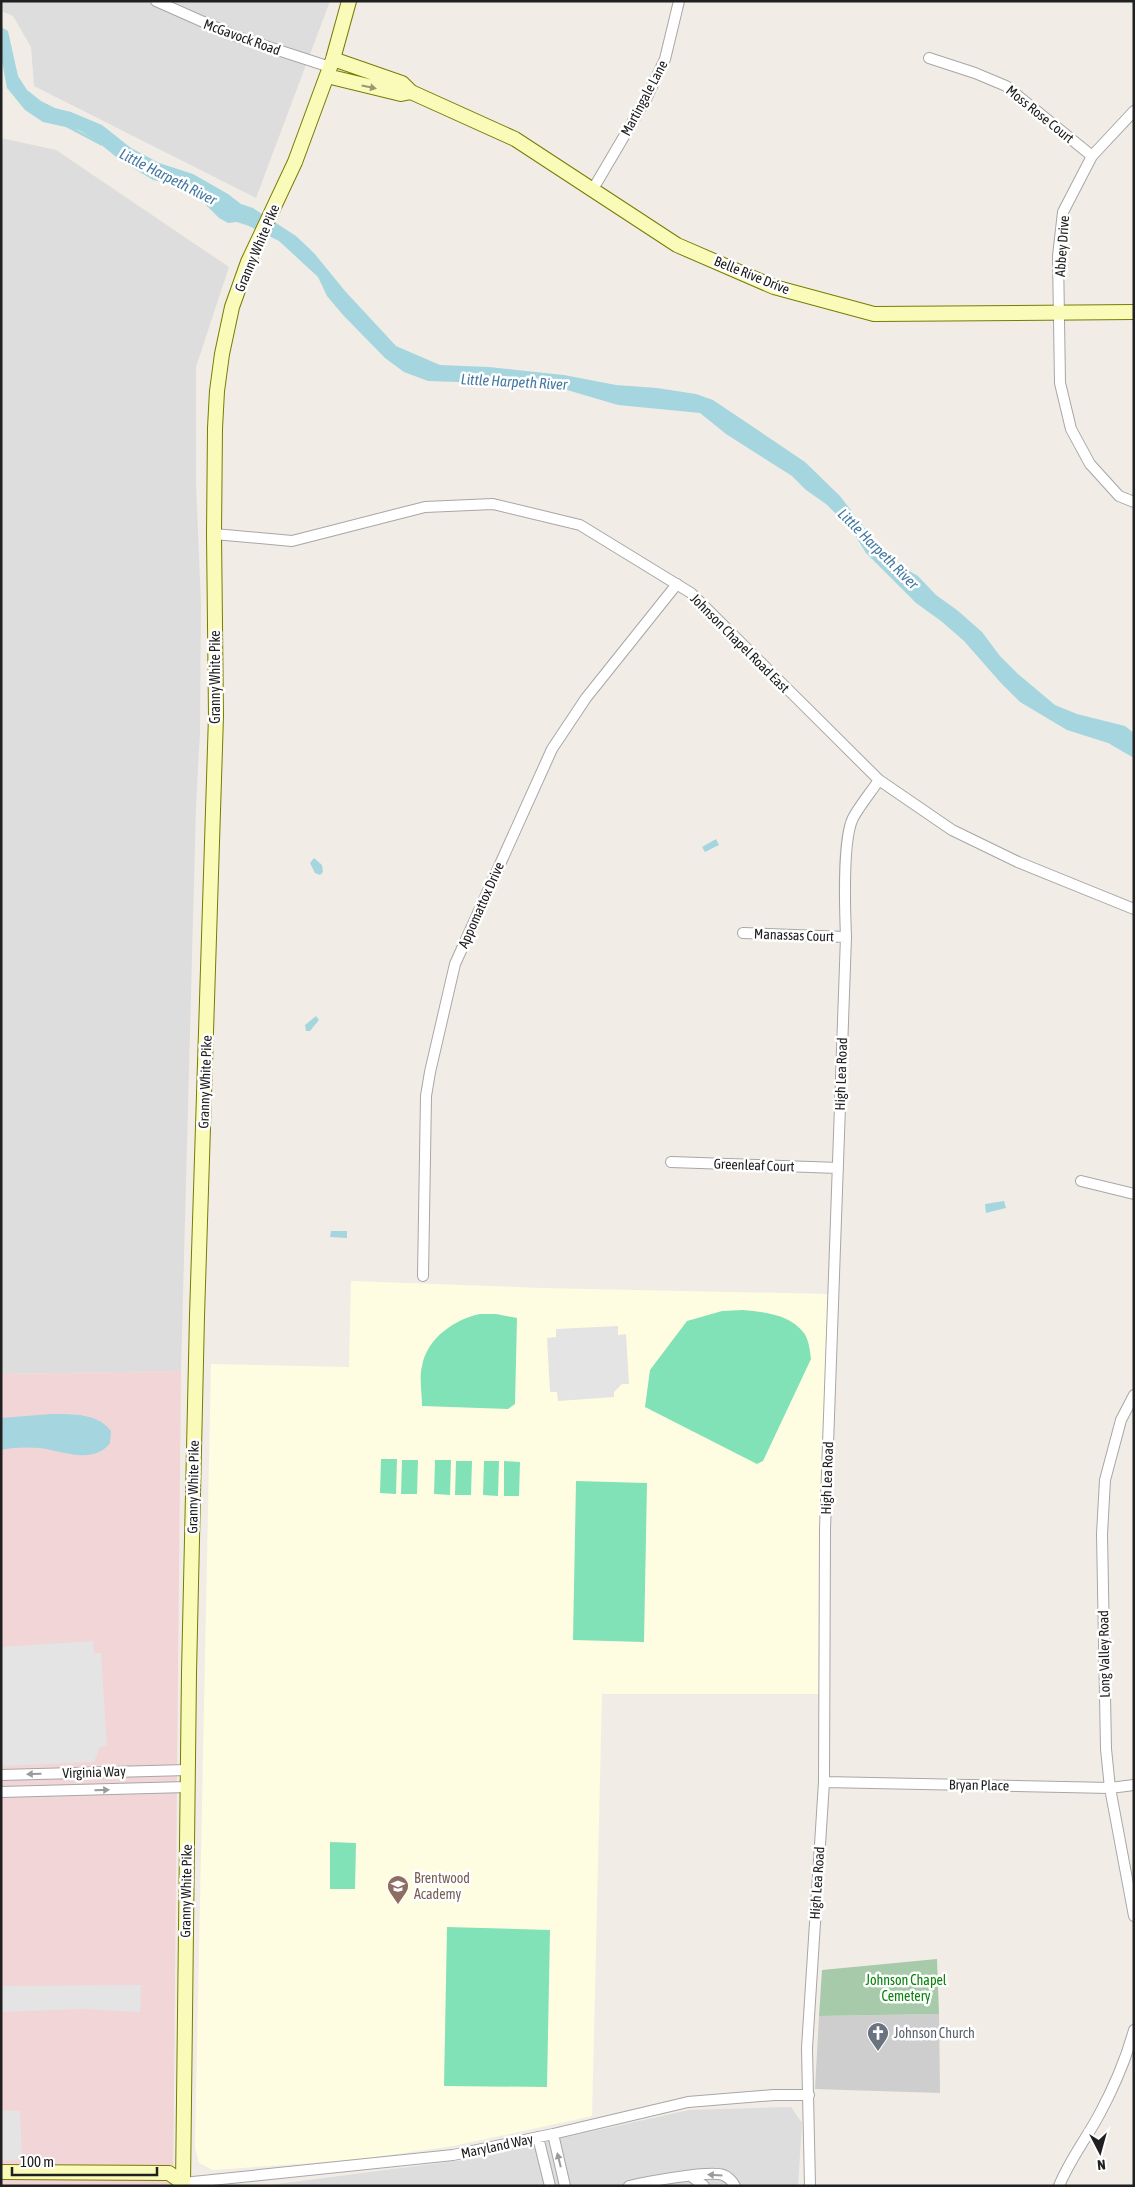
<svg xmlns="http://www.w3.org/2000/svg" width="1135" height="2187" font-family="'Asap Condensed',sans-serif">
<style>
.residential{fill:#dedddd}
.commercial{fill:#f2d5d6}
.education{fill:#fffde1}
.religious{fill:#cecece}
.cemetery{fill:#a7caaa}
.pitch{fill:#82e2b7}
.parking{fill:#e4e4e4}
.water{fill:#a5d6df}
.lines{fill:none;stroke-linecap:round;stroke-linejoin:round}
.stream{stroke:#a5d6df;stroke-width:3}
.street-casing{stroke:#a7a7a7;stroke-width:12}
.secondary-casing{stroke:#777c02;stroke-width:16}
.street{stroke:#fff;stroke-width:10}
.secondary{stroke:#fbfbb9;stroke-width:14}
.oneway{fill:#989874}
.oneway2{fill:#9b9b9b}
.labels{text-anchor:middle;stroke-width:5;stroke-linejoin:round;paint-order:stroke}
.street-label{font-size:14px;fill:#202020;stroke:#fff}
.education-label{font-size:14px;fill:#785e54;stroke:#fff;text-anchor:start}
.park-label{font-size:14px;fill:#08830b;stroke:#fff}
.worship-label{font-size:14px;fill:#5b616d;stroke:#fff;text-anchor:start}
.water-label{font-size:15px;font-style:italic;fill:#4378a3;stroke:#fff}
</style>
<rect width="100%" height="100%" fill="#f1ede6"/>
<path class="residential" d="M 1,1 L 330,1 L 256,198 L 34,86 L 31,47 L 13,16 L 1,11 Z
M 1,138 L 56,150 L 229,267 L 196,367 L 196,483 L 201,604 L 200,732 L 196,807 L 181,1371 L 1,1374 Z
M 791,2107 L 802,2123 L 798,2186 L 262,2186 L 463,2160 L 689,2110 Z"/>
<path class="commercial" d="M 181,1371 L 173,2186 L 1,2186 L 1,1374 Z"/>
<path class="education" d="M 351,1281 L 541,1288 L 830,1294 L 824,1694 L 602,1694 L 592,2116 L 453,2146 L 355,2160 L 213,2170 L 199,2163 L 195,2148 L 211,1364 L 349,1367 Z"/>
<path class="religious" d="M 939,2014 L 940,2093 L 815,2089 L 819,2016 Z"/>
<path class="cemetery" d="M 937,1959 L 939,2014 L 819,2016 L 822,1970 Z"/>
<path class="pitch" d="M 743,1310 C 764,1312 790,1314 804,1333 C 809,1340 810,1351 811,1359 L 763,1461 L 757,1464 L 645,1407 L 650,1370 L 687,1321 L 722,1311 Z
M 480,1314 L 496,1314 L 517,1318 L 515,1404 L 508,1409 L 422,1406 C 422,1393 419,1378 422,1366 C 427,1338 455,1319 480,1314 Z
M 381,1459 L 397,1459 L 396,1494 L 380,1493 Z
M 402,1460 L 418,1460 L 417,1494 L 401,1494 Z
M 435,1460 L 451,1460 L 450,1495 L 434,1494 Z
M 456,1461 L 472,1461 L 471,1495 L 455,1495 Z
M 484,1461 L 499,1461 L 498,1496 L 483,1495 Z
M 504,1461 L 520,1462 L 519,1496 L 504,1496 Z
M 576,1481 L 647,1483 L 644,1642 L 573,1640 Z
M 330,1842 L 356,1843 L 355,1889 L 330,1889 Z
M 447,1927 L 550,1930 L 547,2087 L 444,2086 Z"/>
<path class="parking" d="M 618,1326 L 618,1335 L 626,1334 L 629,1384 L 622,1384 L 614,1392 L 614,1397 L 558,1401 L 557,1392 L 550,1392 L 547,1338 L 556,1337 L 556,1329 Z
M 93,1641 L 94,1653 L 101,1653 L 107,1746 L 100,1747 L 94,1762 L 1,1766 L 1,1647 Z
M 141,1985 L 140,2012 L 82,2009 L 1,2012 L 1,1986 Z
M 1,2110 L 20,2111 L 22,2159 L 1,2161 Z"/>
<path class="water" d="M 1,27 L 8,31 L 18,76 L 27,90 L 41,101 L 55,108 L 71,112 L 102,125 L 131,148 L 159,163 L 193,174 L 228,194 L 241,204 L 253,208 L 296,236 L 314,253 L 345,291 L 396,346 L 440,365 L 489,367 L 564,375 L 616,385 L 657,388 L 696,394 L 713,400 L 805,462 L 840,496 L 872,538 L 894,562 L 918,576 L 936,595 L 957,610 L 982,632 L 1000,656 L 1018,674 L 1055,705 L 1077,714 L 1125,726 L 1134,733 L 1134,758 L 1108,743 L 1067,730 L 1020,702 L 1000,682 L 964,641 L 941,621 L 916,603 L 866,553 L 851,529 L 826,504 L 806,490 L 792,476 L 726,434 L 700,413 L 618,405 L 550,385 L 536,388 L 518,384 L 428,381 L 404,372 L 385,358 L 343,315 L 327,296 L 318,277 L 279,241 L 249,226 L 237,222 L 228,223 L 219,218 L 206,205 L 182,186 L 153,180 L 120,160 L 94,139 L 79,130 L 43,122 L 25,110 L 7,88 L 1,56 Z
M 716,839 L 719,845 L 705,852 L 702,847 Z
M 314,858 L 322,865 L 323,872 L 320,875 L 315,873 L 310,863 Z
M 316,1016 L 319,1020 L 310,1031 L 306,1031 L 305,1025 Z
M 1004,1201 L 1006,1208 L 986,1213 L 985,1204 Z
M 331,1231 L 347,1231 L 347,1238 L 330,1237 Z
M 51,1414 C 72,1414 98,1413 111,1431 L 110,1443 C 94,1465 61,1451 40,1448 C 27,1447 13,1447 1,1450 L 1,1418 Z"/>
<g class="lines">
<path class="stream" d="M 67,126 L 101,144"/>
<g class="street-casing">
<path id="street" d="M 156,1 L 235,36 L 330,67
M 929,58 L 975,73 L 1006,86 L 1092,156
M 1134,111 L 1092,156 L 1063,212 L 1058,256 L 1060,383 L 1071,429 L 1090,464 L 1119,496 L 1134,502
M 593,189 L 646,99 L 665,59 L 679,1
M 214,534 L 292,541 L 425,507 L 493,504 L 580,525 L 691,593 L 879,780 L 952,830 L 1018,862 L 1134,909
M 743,933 L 846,937
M 671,1162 L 838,1168
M 1081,1181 L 1134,1194
M 423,1276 L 426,1096 L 430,1072 L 455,964 L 552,749 L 586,698 L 677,584
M 1134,1395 L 1121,1420 L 1105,1480 L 1102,1534 L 1106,1749 L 1110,1788 L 1134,1916
M 1,1775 L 187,1770
M 824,1782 L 1110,1788 L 1134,1785
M 1,1792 L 187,1787
M 553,2134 L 565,2186
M 538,2137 L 550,2186
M 691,2176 L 704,2186
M 183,2183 L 453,2155 L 553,2134 L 688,2102 L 774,2095 L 809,2095
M 629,2186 C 646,2182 709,2170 723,2175 C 729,2177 732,2181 735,2186
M 810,2186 L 807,2048 L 824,1782 L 825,1529 L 846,937 C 845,911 842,840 853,818 C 860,805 871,792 879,780
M 1059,2186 C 1069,2161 1086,2139 1099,2115 C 1113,2089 1126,2059 1134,2030"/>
</g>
<g class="secondary-casing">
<path id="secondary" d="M 333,59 L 402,83 L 411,92 L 515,139 L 677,245 L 774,287 L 874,314 L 1134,312
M 327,76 L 401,94 L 411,92
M 1,2172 L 169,2173 L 183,2183
M 183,2186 L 189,1673 L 197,1316 L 216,716 L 214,534 L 215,428 L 217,391 L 222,354 L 232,307 L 248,262 L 295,162 L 333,59 L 349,1"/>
</g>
<use href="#street" class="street"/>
<use href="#secondary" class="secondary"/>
</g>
<defs><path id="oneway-solid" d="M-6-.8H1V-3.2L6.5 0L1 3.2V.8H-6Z" transform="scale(1.25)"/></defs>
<use class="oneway" href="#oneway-solid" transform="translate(369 87) rotate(12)"/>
<g class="oneway2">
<use href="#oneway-solid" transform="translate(34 1774) rotate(178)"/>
<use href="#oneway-solid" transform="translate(102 1790) rotate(-2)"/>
<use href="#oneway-solid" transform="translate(559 2160) rotate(-104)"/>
<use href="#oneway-solid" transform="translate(715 2175) rotate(-177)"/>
</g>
<defs>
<g id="school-pin" transform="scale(1.125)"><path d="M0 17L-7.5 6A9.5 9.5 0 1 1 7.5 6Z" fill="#8d6e63" stroke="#fff"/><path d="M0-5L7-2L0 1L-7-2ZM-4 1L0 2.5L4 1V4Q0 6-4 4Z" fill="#fff"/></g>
<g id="church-pin" transform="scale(1.125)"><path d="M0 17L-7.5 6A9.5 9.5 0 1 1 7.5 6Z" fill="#6b7280" stroke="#fff"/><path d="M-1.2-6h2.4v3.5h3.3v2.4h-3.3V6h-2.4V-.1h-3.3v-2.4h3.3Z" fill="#fff"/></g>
</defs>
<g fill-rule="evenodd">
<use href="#school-pin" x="398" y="1886"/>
<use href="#church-pin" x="878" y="2033"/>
</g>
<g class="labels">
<g class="street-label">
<text transform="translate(242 37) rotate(20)" y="5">McGavock Road</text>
<text transform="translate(644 98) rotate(-62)" y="5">Martingale Lane</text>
<text transform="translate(1040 114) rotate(39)" y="5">Moss Rose Court</text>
<text transform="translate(1062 246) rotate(-86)" y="5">Abbey Drive</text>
<text transform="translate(257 248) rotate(-67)" y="5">Granny White Pike</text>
<text transform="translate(752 275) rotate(22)" y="5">Belle Rive Drive</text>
<text transform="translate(740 643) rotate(45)" y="5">Johnson Chapel Road East</text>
<text transform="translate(215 677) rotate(-90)" y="5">Granny White Pike</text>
<text transform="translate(481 905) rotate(-66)" y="5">Appomattox Drive</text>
<text transform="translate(794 935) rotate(2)" y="5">Manassas Court</text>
<text transform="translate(841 1074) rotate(-88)" y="5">High Lea Road</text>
<text transform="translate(205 1082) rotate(-88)" y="5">Granny White Pike</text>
<text transform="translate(754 1165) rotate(2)" y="5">Greenleaf Court</text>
<text transform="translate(827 1478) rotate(-88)" y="5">High Lea Road</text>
<text transform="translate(193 1487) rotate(-89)" y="5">Granny White Pike</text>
<text transform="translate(1104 1654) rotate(-91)" y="5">Long Valley Road</text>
<text transform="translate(94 1772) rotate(-2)" y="5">Virginia Way</text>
<text transform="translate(979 1785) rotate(1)" y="5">Bryan Place</text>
<text transform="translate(817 1883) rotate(-86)" y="5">High Lea Road</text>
<text transform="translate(186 1891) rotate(-89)" y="5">Granny White Pike</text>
<text transform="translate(497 2146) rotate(-12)" y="5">Maryland Way</text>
</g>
<g class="education-label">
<text x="414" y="1883">Brentwood<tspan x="414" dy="16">Academy</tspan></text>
</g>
<g class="park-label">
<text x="906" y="1985">Johnson Chapel<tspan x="906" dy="16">Cemetery</tspan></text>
</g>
<g class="worship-label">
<text x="894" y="2038">Johnson Church</text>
</g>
<g class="water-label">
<text transform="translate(168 177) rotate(27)" y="5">Little Harpeth River</text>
<text transform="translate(514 382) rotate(3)" y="5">Little Harpeth River</text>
<text transform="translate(878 549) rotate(45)" y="5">Little Harpeth River</text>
</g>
</g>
<rect width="1135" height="2187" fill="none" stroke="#202020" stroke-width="5"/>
<g transform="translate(1100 2152) rotate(174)" stroke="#ffffff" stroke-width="4" paint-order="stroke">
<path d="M0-4L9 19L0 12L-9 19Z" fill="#202020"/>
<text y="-8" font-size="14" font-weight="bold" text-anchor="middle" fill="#202020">N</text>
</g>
<path d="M12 2167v8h145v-8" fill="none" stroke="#202020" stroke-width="2.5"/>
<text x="20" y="2167" font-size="15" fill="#202020" stroke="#ffffff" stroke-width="4" paint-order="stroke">100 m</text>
</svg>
